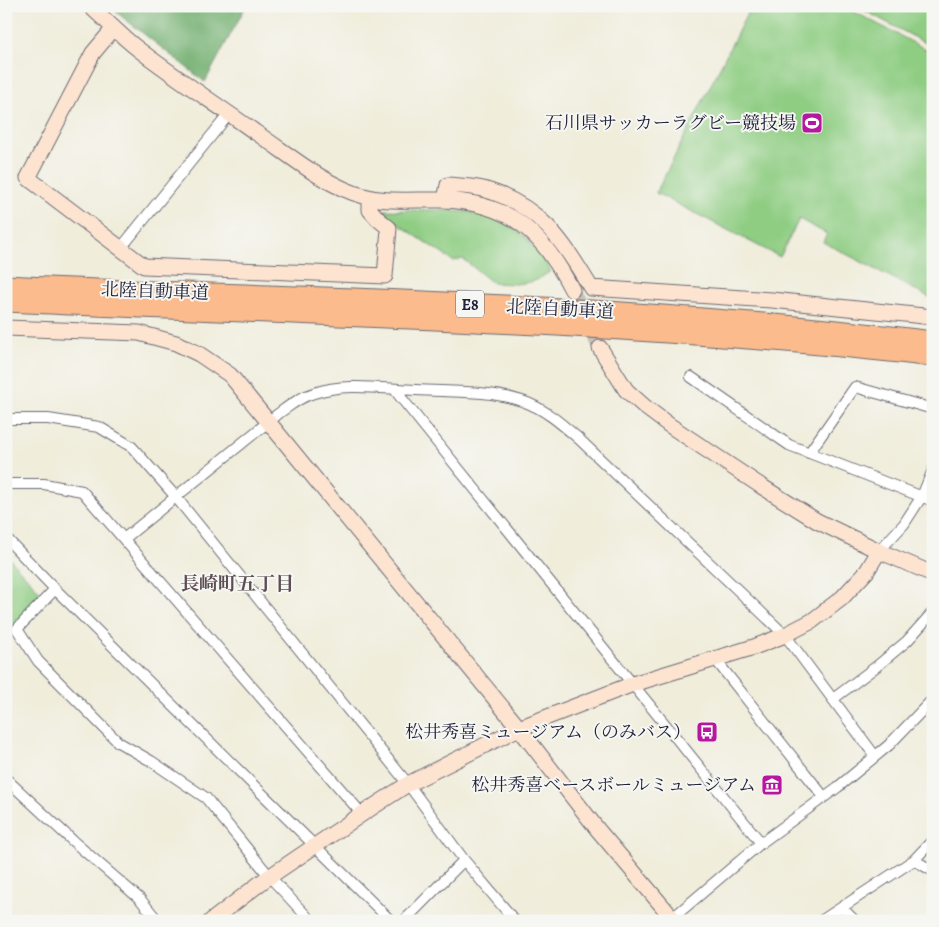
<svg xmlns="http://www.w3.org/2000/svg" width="939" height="927" font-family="Alegreya,'Noto Serif JP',serif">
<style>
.green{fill:#8fcd83;stroke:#58785f}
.forest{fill:#73b071;stroke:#4a6956}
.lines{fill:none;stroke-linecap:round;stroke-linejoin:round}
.secondary-tunnel{stroke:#c7c4bb;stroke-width:15;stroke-dasharray:15 8;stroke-linecap:butt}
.street-casing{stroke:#6a6973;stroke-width:12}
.secondary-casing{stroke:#6a6973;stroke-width:17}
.highway-casing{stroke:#6a6973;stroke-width:21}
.street{stroke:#fff;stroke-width:10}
.secondary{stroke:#fde4d1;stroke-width:15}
.highway{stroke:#fbbb8c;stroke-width:19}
.labels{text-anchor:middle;stroke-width:4;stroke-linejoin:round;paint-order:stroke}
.shield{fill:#f6f6f2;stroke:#626272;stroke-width:1}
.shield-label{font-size:16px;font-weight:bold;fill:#22223b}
.poi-label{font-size:18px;fill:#22223b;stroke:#f6f6f2;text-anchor:end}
.street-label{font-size:18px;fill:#22223b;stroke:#f6f6f2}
.neighbourhood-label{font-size:19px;font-weight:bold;fill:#5d4e55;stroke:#f6f6f2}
</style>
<rect width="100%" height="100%" fill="#f6f6f2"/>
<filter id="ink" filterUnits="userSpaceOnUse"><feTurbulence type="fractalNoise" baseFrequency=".02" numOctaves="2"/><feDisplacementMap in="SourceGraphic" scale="10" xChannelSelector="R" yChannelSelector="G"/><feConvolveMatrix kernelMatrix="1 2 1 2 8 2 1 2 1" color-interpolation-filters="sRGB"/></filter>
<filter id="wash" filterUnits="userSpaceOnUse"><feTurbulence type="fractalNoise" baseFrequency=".0096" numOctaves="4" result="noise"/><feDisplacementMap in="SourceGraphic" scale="20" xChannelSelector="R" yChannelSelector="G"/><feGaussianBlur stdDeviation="1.12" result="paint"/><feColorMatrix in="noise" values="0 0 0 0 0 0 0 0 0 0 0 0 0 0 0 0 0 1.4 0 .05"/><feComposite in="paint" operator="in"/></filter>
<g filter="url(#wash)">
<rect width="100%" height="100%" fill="#f0eddb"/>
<path class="green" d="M 751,6 L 843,6 L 933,53 L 933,294 L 931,298 L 823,242 L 827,234 L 799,219 L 780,257 L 656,193 Z
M 856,6 L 933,6 L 933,47 Z
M 386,210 C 432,212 488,202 525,237 C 535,247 543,259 551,271 L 537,280 L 530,282 L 516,284 L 493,283 L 463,259 L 453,261 L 394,221 L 384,211 Z
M 6,555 L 43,595 L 6,635 Z"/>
<path class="forest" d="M 119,6 L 246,6 L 205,82 L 116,12 Z"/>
</g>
<g filter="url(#ink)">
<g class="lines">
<path class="secondary-tunnel" d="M 572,290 L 600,348"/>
<g class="street-casing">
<path id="street" d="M 121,248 L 229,114
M 691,377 L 789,445 L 933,501
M 394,389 L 761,843
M 6,419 L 48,419 L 99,427 L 132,447 L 175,496 L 408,784 L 464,860 L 515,921
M 809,453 L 855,387 L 933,409
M 6,484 L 44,484 L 82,491 L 362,814
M 6,538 L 55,589 L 391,921
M 125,538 L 278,414 C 289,406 300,397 314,393 C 346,382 383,389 416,390 C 451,392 488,390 522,401 C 544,408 563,425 579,439 L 785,635 L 875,756
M 879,551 L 904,524 L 922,496 L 933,470
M 55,589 L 17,629 L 38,661 L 118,742 L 151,761 L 206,798 L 270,877 L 311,921
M 715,659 L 824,797
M 833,699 L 877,666 L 907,641 L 933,612
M 6,779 L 74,842 L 140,899 L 158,921
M 914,860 L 933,871
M 842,908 L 855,921
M 6,918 L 9,921
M 404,921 L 464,860
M 669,921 L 761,843 L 838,787 L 889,745 L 933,699
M 821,921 L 914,860 L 933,840"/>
</g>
<g class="secondary-casing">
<path id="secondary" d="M 90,6 C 106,20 121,36 138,49 C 176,78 216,104 255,132 C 284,151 312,175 344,189 C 379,205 407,199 444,200 C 511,203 543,233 572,290
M 114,28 L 93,53 L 28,178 L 144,266 L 385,276 L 389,228 L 378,219 L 370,210 L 370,199
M 445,200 L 448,185 C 459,186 472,186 483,189 C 540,205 562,240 591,288 L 772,300 L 933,317
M 6,328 L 139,333 L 176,343 L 199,354 L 230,375 L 519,728 L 598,830 L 675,921
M 600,348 L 626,390 L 645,407 L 669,425 L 761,486 L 817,521 L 879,551 L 933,574
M 211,921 L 263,881 L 362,814 L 408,784 L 519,728 L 633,684 L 754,647 L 785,635 L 812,621 L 842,598 L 867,571 L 879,551"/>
</g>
<g class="highway-casing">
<path id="highway" d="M 6,285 C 131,291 255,294 379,299 C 564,307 749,318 933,341
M 6,302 C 315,317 625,321 933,357"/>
</g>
<use href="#street" class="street"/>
<use href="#secondary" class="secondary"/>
<use href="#highway" class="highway"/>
</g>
</g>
<defs>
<g id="stadium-square" transform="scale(1.125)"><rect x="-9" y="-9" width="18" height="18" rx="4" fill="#b5179e" stroke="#f6f6f2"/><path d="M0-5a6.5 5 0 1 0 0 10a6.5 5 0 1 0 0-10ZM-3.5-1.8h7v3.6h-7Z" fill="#fff"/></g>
<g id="bus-square" transform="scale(1.125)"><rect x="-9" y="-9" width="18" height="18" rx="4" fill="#b5179e" stroke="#f6f6f2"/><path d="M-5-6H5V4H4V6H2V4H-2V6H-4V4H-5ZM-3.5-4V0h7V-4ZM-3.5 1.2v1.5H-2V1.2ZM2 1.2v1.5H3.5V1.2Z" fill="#fff"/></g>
<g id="museum-square" transform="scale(1.125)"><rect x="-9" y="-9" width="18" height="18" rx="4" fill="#b5179e" stroke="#f6f6f2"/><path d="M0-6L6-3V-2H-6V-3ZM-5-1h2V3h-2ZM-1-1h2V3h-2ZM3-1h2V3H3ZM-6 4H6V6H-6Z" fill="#fff"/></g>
</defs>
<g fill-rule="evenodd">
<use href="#stadium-square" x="812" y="123"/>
<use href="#bus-square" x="707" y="732"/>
<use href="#museum-square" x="772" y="785"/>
</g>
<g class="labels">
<rect class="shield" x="456" y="290.5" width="28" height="27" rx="4"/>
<g class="shield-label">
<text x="470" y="310">E8</text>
</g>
<g class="poi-label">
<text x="796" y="129">石川県サッカーラグビー競技場</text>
<text x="691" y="738">松井秀喜ミュージアム（のみバス）</text>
<text x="756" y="791">松井秀喜ベースボールミュージアム</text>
</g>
<g class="street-label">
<text transform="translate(155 291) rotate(2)" y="6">北陸自動車道</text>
<text transform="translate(560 309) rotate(3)" y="6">北陸自動車道</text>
</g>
<g class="neighbourhood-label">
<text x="237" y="590">長崎町五丁目</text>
</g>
</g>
<rect width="939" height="927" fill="none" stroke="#f6f6f2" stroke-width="25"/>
</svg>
